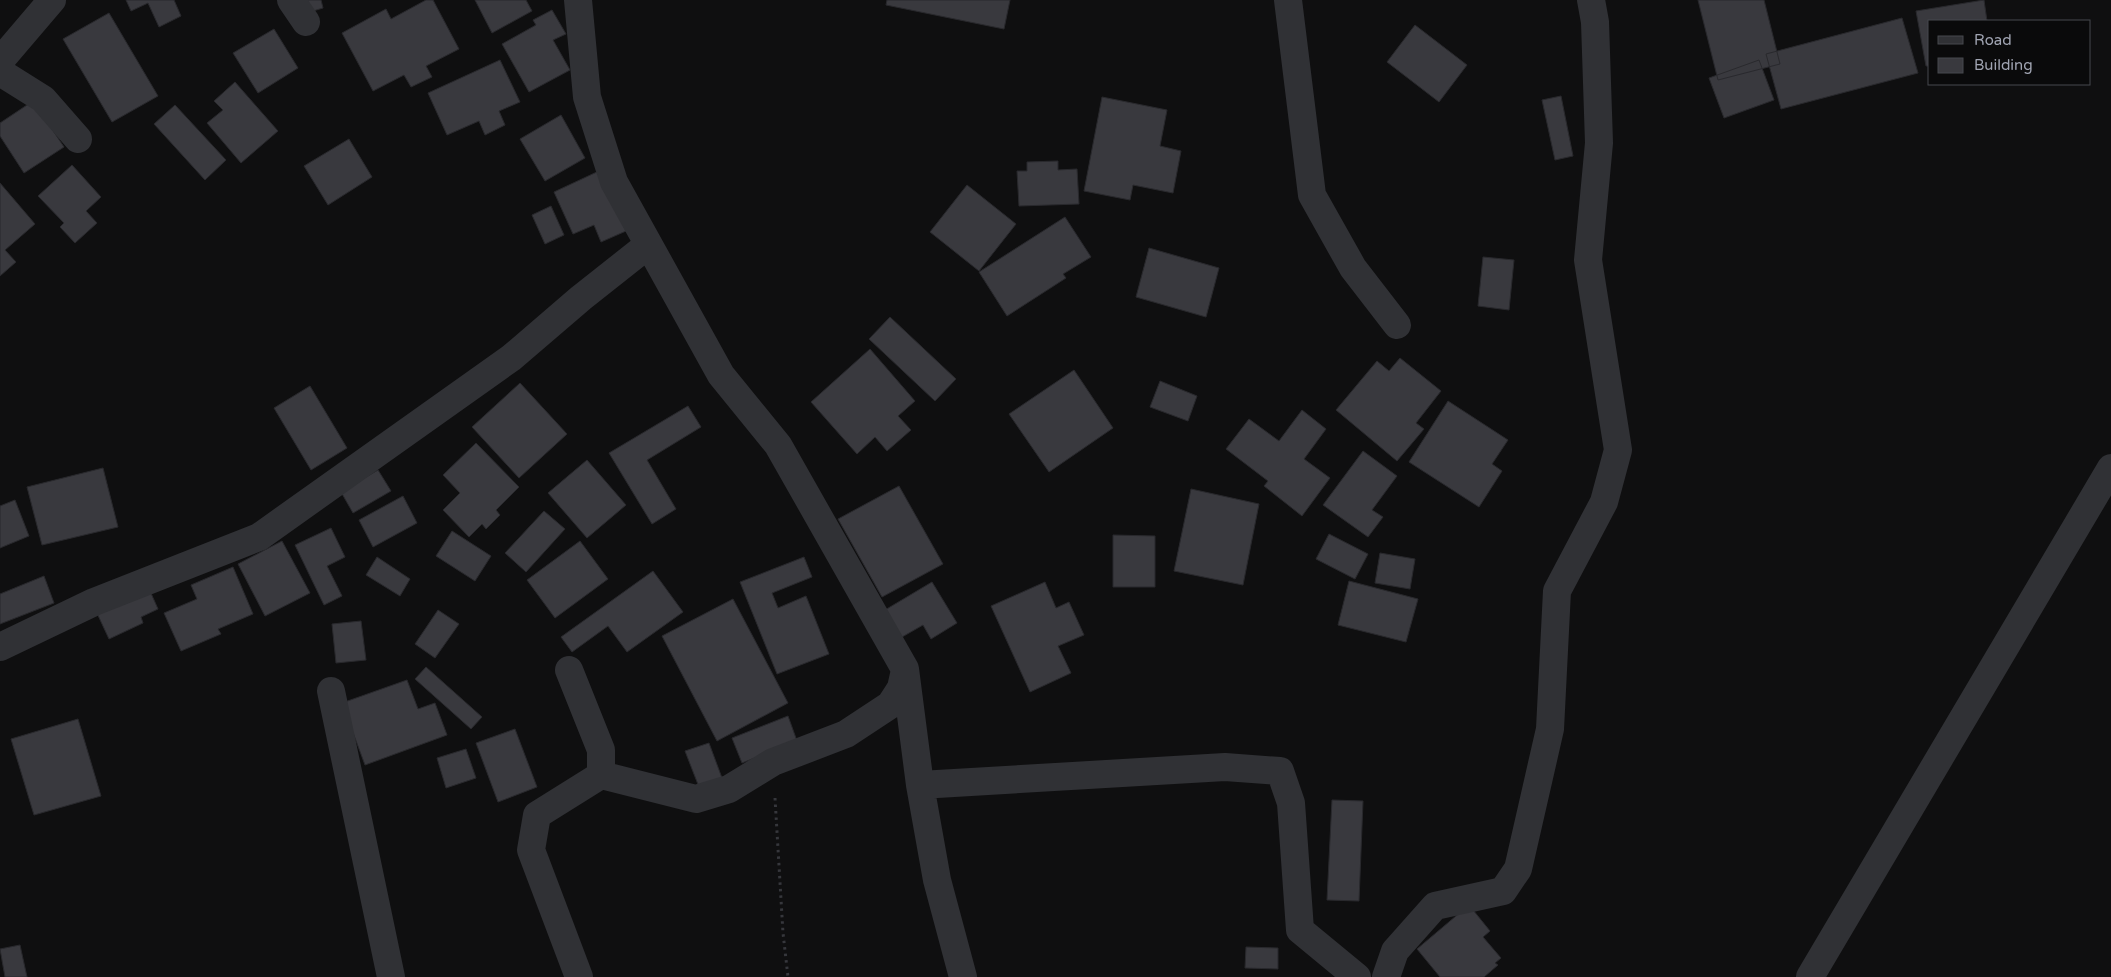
<svg xmlns="http://www.w3.org/2000/svg" width="2111" height="977" font-family="'Varela Round',sans-serif">
<style>
.building{fill:#39393e;stroke:#29292d}
.lines{fill:none;stroke-linecap:round;stroke-linejoin:round}
.path{stroke:#36373c;stroke-width:3;stroke-dasharray:2.5 4;stroke-linecap:butt}
.street{stroke:#303135;stroke-width:28}
</style>
<rect width="100%" height="100%" fill="#0f0f10"/>
<path class="building" d="M 126,0 L 174,0 L 181,16 L 159,27 L 148,3 L 131,11 Z
M 298,0 L 321,0 L 323,8 L 303,14 Z
M 426,0 L 433,0 L 459,49 L 426,66 L 432,77 L 411,87 L 404,75 L 373,91 L 342,33 L 386,9 L 391,19 Z
M 475,0 L 526,0 L 532,11 L 492,33 Z
M 887,0 L 1010,0 L 1004,29 L 886,5 Z
M 1698,0 L 1764,0 L 1780,64 L 1718,80 Z
M 1984,0 L 1987,21 L 1930,21 L 1930,66 L 1926,66 L 1916,11 Z
M 552,10 L 566,34 L 553,40 L 570,70 L 529,92 L 502,44 L 536,25 L 533,20 Z
M 109,13 L 158,96 L 112,122 L 63,39 Z
M 1902,18 L 1918,73 L 1781,109 L 1766,54 Z
M 1415,25 L 1467,65 L 1439,102 L 1387,62 Z
M 274,29 L 298,68 L 258,93 L 233,53 Z
M 500,60 L 520,102 L 499,111 L 505,125 L 485,135 L 479,121 L 447,135 L 428,93 Z
M 1759,60 L 1774,100 L 1724,118 L 1709,78 Z
M 235,82 L 278,131 L 241,163 L 207,123 L 223,110 L 214,101 Z
M 1561,96 L 1573,156 L 1555,160 L 1542,100 Z
M 1102,97 L 1167,110 L 1160,146 L 1181,151 L 1173,193 L 1133,185 L 1130,200 L 1084,191 Z
M 33,101 L 64,147 L 24,173 L 0,136 L 0,123 Z
M 175,105 L 226,160 L 205,180 L 154,124 Z
M 561,115 L 585,158 L 545,181 L 520,139 Z
M 349,139 L 372,177 L 328,205 L 304,166 Z
M 1058,161 L 1058,170 L 1077,169 L 1079,204 L 1019,206 L 1017,171 L 1027,171 L 1027,162 Z
M 72,165 L 101,197 L 86,211 L 97,223 L 75,243 L 60,227 L 64,223 L 38,196 Z
M 599,171 L 626,231 L 601,242 L 594,225 L 573,234 L 554,192 Z
M 0,183 L 35,224 L 5,250 L 16,262 L 0,276 Z
M 967,185 L 1016,224 L 979,271 L 930,232 Z
M 551,206 L 564,235 L 545,244 L 532,215 Z
M 1065,217 L 1091,257 L 1063,274 L 1066,278 L 1007,316 L 979,272 Z
M 1149,248 L 1219,268 L 1206,317 L 1136,297 Z
M 1483,257 L 1514,260 L 1509,310 L 1478,306 Z
M 890,317 L 956,379 L 935,401 L 869,339 Z
M 870,349 L 915,401 L 898,416 L 911,430 L 887,451 L 875,437 L 857,454 L 811,402 Z
M 1400,358 L 1441,391 L 1416,423 L 1424,429 L 1397,461 L 1336,410 L 1377,361 L 1389,371 Z
M 1074,370 L 1113,428 L 1049,472 L 1009,414 Z
M 1160,381 L 1197,396 L 1188,421 L 1150,407 Z
M 520,383 L 567,434 L 519,478 L 472,427 Z
M 310,386 L 347,448 L 311,470 L 274,408 Z
M 1448,401 L 1508,440 L 1492,464 L 1502,471 L 1479,507 L 1409,462 Z
M 688,406 L 701,427 L 647,460 L 676,509 L 652,524 L 609,453 Z
M 1302,410 L 1326,429 L 1304,459 L 1330,478 L 1302,516 L 1264,486 L 1268,481 L 1226,449 L 1249,419 L 1279,441 Z
M 476,443 L 519,487 L 496,510 L 500,515 L 486,529 L 482,524 L 469,537 L 443,510 L 460,493 L 443,475 Z
M 1363,451 L 1397,476 L 1372,510 L 1383,517 L 1368,537 L 1323,505 Z
M 587,460 L 626,505 L 587,538 L 548,493 Z
M 103,468 L 118,527 L 42,545 L 27,487 Z
M 378,470 L 391,491 L 353,513 L 341,492 Z
M 899,486 L 943,564 L 882,597 L 838,519 Z
M 1191,489 L 1259,504 L 1243,585 L 1174,571 Z
M 403,496 L 417,523 L 373,547 L 359,520 Z
M 15,500 L 29,536 L 0,548 L 0,506 Z
M 544,511 L 565,529 L 526,572 L 505,553 Z
M 331,528 L 345,557 L 327,566 L 342,596 L 324,605 L 295,545 Z
M 452,531 L 491,556 L 475,581 L 436,556 Z
M 1329,534 L 1368,554 L 1355,579 L 1316,559 Z
M 1113,535 L 1155,536 L 1155,587 L 1113,587 Z
M 282,541 L 310,593 L 265,616 L 238,564 Z
M 580,541 L 608,579 L 555,618 L 527,580 Z
M 1380,553 L 1415,559 L 1410,589 L 1375,583 Z
M 377,557 L 410,579 L 400,596 L 366,575 Z
M 804,557 L 812,577 L 772,593 L 778,608 L 806,596 L 829,654 L 777,674 L 740,582 Z
M 233,567 L 253,614 L 218,629 L 221,634 L 181,651 L 164,613 L 197,599 L 191,585 Z
M 653,571 L 683,612 L 627,652 L 608,626 L 572,652 L 561,637 Z
M 44,576 L 54,603 L 0,624 L 0,594 Z
M 1349,581 L 1418,599 L 1406,642 L 1338,625 Z
M 932,582 L 957,623 L 931,639 L 923,625 L 902,637 L 885,610 Z
M 1045,582 L 1056,608 L 1069,602 L 1084,635 L 1058,646 L 1071,673 L 1030,692 L 991,606 Z
M 150,591 L 158,609 L 141,617 L 143,623 L 109,639 L 96,611 Z
M 733,599 L 788,703 L 717,741 L 662,636 Z
M 438,610 L 459,624 L 435,658 L 415,644 Z
M 361,621 L 366,660 L 336,663 L 332,624 Z
M 426,667 L 482,717 L 471,729 L 415,679 Z
M 407,680 L 418,709 L 435,703 L 447,735 L 365,765 L 342,703 Z
M 788,716 L 797,741 L 742,763 L 732,738 Z
M 78,719 L 101,796 L 34,815 L 11,739 Z
M 515,729 L 537,787 L 498,802 L 476,743 Z
M 709,743 L 722,778 L 699,787 L 685,751 Z
M 466,749 L 476,778 L 446,788 L 437,758 Z
M 1332,800 L 1363,801 L 1359,901 L 1327,900 Z
M 1469,905 L 1490,931 L 1483,937 L 1501,958 L 1495,963 L 1498,965 L 1484,977 L 1440,977 L 1417,949 Z
M 20,945 L 27,977 L 5,977 L 0,949 Z
M 1246,947 L 1278,948 L 1278,969 L 1245,968 Z"/>
<g class="lines">
<path class="path" d="M 775,798 L 783,933 L 788,977"/>
<path class="street" d="M 291,0 L 306,22
M 578,0 L 587,97 L 614,182 L 721,375 L 778,445 L 905,669 L 920,785 L 937,880 L 963,977
M 1288,0 L 1312,195 L 1353,268 L 1397,325
M 0,61 L 52,0
M 0,72 L 43,99 L 78,139
M 0,647 L 94,602 L 259,537 L 511,358 L 581,298 L 648,245
M 569,670 L 601,750 L 601,775 L 537,815 L 531,850 L 579,977
M 331,691 L 391,977
M 601,775 L 696,799 L 729,789 L 773,762 L 846,734 L 890,705 L 901,688 L 905,670
M 920,785 L 1225,767 L 1280,771 L 1291,803 L 1300,930 L 1357,977
M 1386,977 L 1395,951 L 1435,906 L 1503,891 L 1518,869 L 1550,729 L 1557,591 L 1604,502 L 1618,450 L 1588,260 L 1599,143 L 1595,22 L 1591,0
M 1810,977 L 2111,468"/>
</g>
<rect x="1928" y="20" width="162" height="65" fill="#0a0a0b" stroke="#46484e"/>
<rect x="1938" y="36" width="25" height="8" fill="#303135" stroke="#46484e"/>
<text x="1974" y="45" font-size="15" fill="#a0a4b2">Road</text>
<rect x="1938" y="58" width="25" height="15" fill="#39393e" stroke="#46484e"/>
<text x="1974" y="70" font-size="15" fill="#a0a4b2">Building</text>
</svg>
